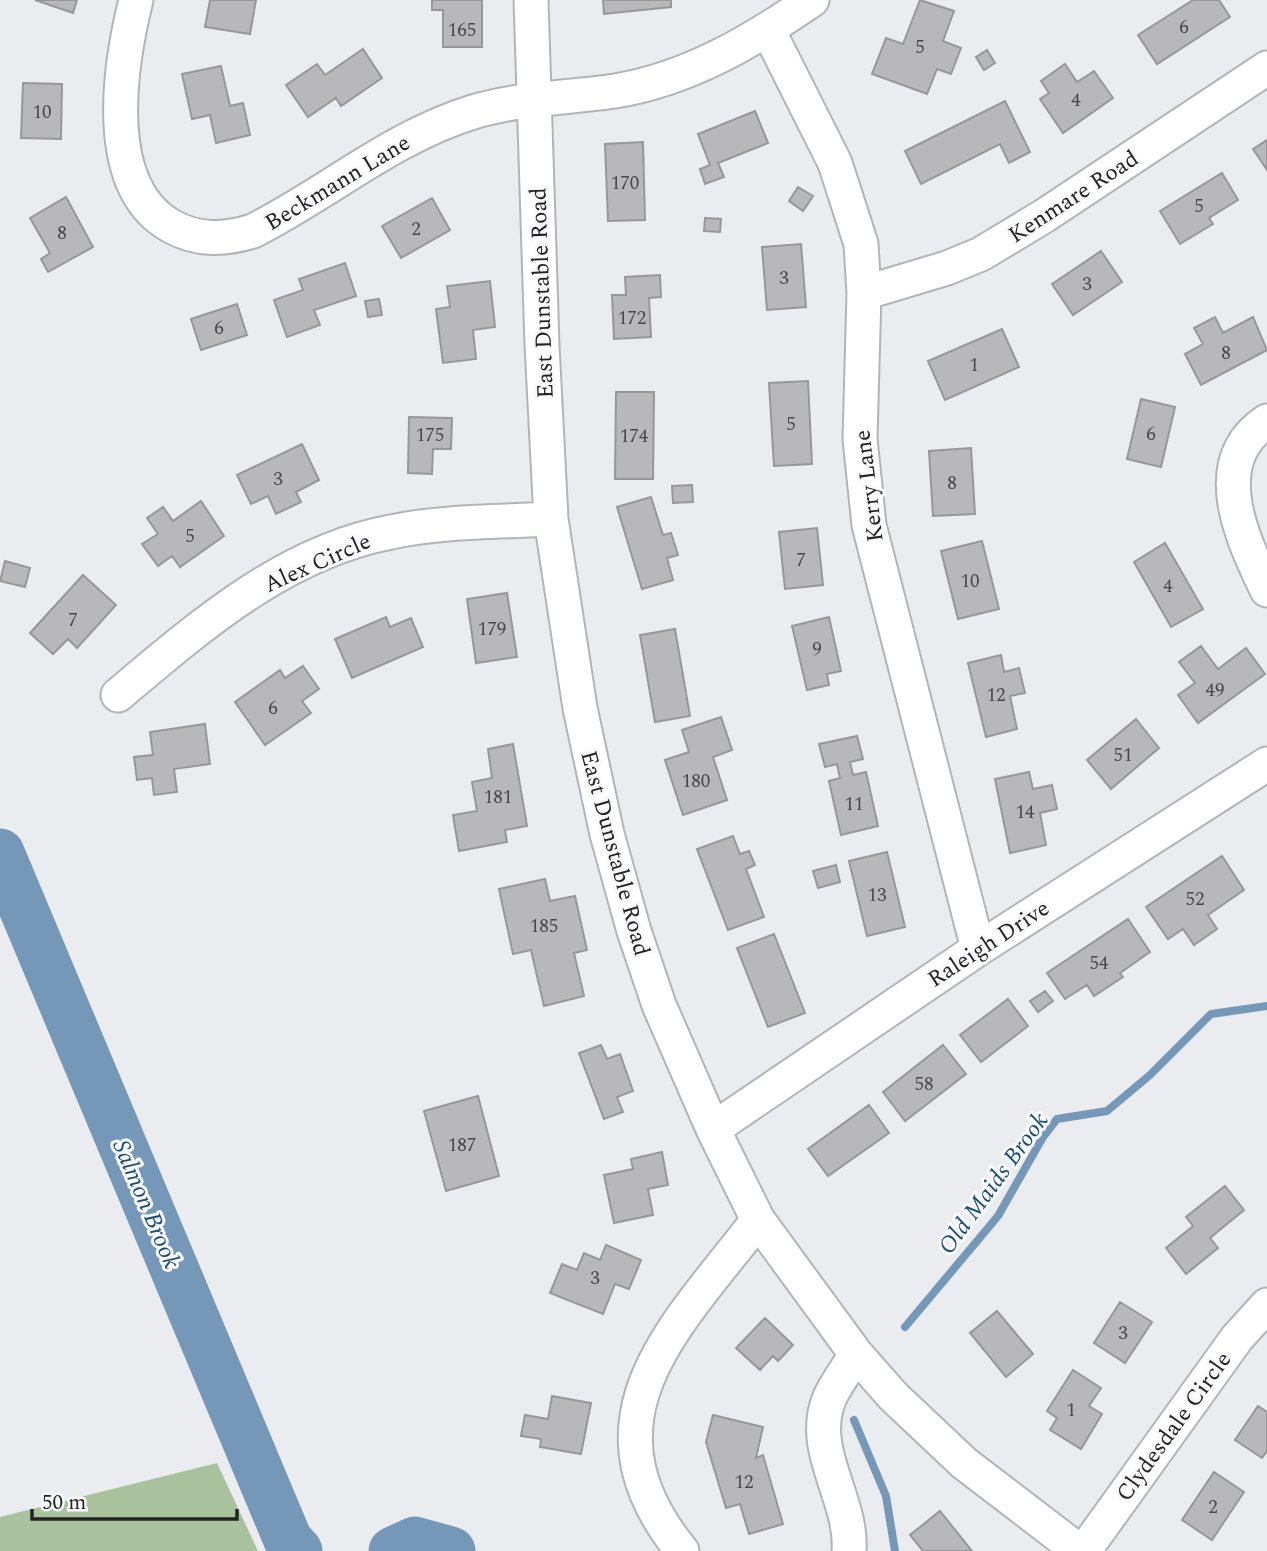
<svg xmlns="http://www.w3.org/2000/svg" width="1267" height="1551" font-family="Spectral,serif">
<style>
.green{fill:#a9c19c}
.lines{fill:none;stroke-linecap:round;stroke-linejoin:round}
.stream{stroke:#7698b8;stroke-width:8}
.river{stroke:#7698b8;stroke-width:49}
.building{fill:#b8b8bb;stroke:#97979a;stroke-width:2}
.minor-casing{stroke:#b3b4b7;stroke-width:37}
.minor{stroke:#fff;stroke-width:33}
.labels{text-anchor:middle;stroke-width:6;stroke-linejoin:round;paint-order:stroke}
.number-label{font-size:19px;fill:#48484a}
.street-label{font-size:23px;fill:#232324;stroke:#f9f9fc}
.water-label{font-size:24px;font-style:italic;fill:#184d79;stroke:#f9f9fc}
</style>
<rect width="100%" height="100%" fill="#ebecef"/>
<path class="green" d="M 217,1463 L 258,1551 L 0,1551 L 0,1517 Z"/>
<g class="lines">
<path class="stream" d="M 905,1327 L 998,1216 L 1043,1137 L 1057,1119 L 1107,1111 L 1150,1075 L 1211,1014 L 1267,1006
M 854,1420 L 886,1496 L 895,1551"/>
<path class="river" d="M 0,853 L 288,1540 L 298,1551
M 393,1551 L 415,1541 L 451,1551"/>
</g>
<path class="building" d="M 35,0 L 77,0 L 73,13 Z
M 210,0 L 256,0 L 250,34 L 205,27 Z
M 432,0 L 482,0 L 482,47 L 443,47 L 443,10 L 432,10 Z
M 603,0 L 671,0 L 671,7 L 604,14 Z
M 920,0 L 954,11 L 943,41 L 961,48 L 951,74 L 937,69 L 927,94 L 872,74 L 886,38 L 903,44 Z
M 1193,0 L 1219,0 L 1230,17 L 1157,64 L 1138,35 Z
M 363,49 L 382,78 L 341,106 L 336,98 L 308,117 L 286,85 L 317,64 L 325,75 Z
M 987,50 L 995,63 L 984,70 L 976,57 Z
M 1065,64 L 1077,82 L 1094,71 L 1113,98 L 1063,133 L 1040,99 L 1049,93 L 1041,81 Z
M 221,66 L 230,106 L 243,103 L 250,135 L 216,143 L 210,115 L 192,119 L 182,74 Z
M 23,83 L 62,84 L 61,139 L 21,138 Z
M 1005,101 L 1030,152 L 1009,163 L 1000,144 L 921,184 L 905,151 Z
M 755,111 L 768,143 L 718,163 L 724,177 L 705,184 L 700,169 L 710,165 L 698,134 Z
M 1267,140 L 1267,170 L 1253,149 Z
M 643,142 L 645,220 L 608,221 L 605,144 Z
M 1222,173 L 1238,200 L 1209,218 L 1213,224 L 1180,244 L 1160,211 Z
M 798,187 L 813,196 L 803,211 L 789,201 Z
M 66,197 L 93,247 L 48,272 L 41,259 L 50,253 L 30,218 Z
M 432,198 L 450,230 L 401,258 L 382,226 Z
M 705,218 L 721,219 L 720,232 L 704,231 Z
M 801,244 L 806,307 L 767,310 L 762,247 Z
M 1101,251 L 1122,282 L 1073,315 L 1052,284 Z
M 345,263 L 356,296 L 314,310 L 320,325 L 287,337 L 274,300 L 303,290 L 299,279 Z
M 660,275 L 661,297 L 649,298 L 651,337 L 614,339 L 612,295 L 626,295 L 625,277 Z
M 490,281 L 495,327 L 473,330 L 476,359 L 443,363 L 436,309 L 450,307 L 447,286 Z
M 379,299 L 382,315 L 368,317 L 365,301 Z
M 237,304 L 247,335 L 201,350 L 191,319 Z
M 1215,317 L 1223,333 L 1253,317 L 1267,350 L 1201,385 L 1185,354 L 1203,344 L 1194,328 Z
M 1002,329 L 1019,367 L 945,400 L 928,361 Z
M 808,381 L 812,464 L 774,466 L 769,383 Z
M 616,392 L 654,392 L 653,479 L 615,479 Z
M 1141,399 L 1175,407 L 1161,467 L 1127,459 Z
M 409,417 L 452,418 L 451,449 L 433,449 L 432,474 L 408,473 Z
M 302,444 L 319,480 L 296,492 L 301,502 L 276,514 L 268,496 L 251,504 L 237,475 Z
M 971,448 L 975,514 L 933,516 L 929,451 Z
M 692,485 L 693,502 L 673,503 L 672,486 Z
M 651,497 L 663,535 L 671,533 L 678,555 L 667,558 L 673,580 L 642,589 L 617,507 Z
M 201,501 L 224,536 L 180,567 L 172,556 L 158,566 L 142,544 L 158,534 L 147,518 L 163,507 L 173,521 Z
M 817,528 L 823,585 L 785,589 L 779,532 Z
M 982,541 L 999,609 L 958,619 L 941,551 Z
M 1165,543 L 1203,609 L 1171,627 L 1134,562 Z
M 5,561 L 30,568 L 25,587 L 0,581 Z
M 83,575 L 116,605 L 77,648 L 68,639 L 53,654 L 30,633 Z
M 507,593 L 517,657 L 476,663 L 467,599 Z
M 386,617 L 390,627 L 411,618 L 423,647 L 352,678 L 335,639 Z
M 829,617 L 841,671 L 827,674 L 829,685 L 807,690 L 792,626 Z
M 675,629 L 690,716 L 655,722 L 640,635 Z
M 1201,646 L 1218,669 L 1246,648 L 1265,674 L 1198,723 L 1178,695 L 1195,683 L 1179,662 Z
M 1001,655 L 1004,672 L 1019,668 L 1025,693 L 1010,696 L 1017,729 L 986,737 L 968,663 Z
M 303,666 L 319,689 L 302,701 L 311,713 L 265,745 L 235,702 L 280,670 L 285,678 Z
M 721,717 L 732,750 L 713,757 L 727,800 L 683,815 L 665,760 L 689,752 L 682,730 Z
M 1136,719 L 1159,748 L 1111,789 L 1087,760 Z
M 205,724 L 210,764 L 174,769 L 177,792 L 154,795 L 152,778 L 137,780 L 134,757 L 153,755 L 150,732 Z
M 857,736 L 863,759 L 850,762 L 853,775 L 866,772 L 878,826 L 841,835 L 829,781 L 840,778 L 837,764 L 825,767 L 819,744 Z
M 513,744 L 527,826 L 505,830 L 507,842 L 459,851 L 453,815 L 477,811 L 472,782 L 492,778 L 488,749 Z
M 1029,772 L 1033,789 L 1052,785 L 1057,809 L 1040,813 L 1046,845 L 1010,853 L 995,779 Z
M 733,836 L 740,854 L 749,851 L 755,865 L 746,869 L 764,917 L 728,930 L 697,849 Z
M 887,852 L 905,927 L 867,936 L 849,861 Z
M 1222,856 L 1244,890 L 1208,915 L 1217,929 L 1194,945 L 1183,929 L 1168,939 L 1146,907 Z
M 836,865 L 840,882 L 818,888 L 813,871 Z
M 545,879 L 550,901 L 575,896 L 587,950 L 574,953 L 584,996 L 544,1006 L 531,950 L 513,954 L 499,889 Z
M 1128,919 L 1150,952 L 1120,973 L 1123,977 L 1094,996 L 1087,985 L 1065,999 L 1047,973 Z
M 774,934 L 805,1013 L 768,1027 L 737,948 Z
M 1045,991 L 1053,1001 L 1038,1012 L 1030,1001 Z
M 1008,999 L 1028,1026 L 981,1062 L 960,1035 Z
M 601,1045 L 607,1059 L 620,1054 L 633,1091 L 617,1097 L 623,1112 L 604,1119 L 579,1053 Z
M 943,1045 L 966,1074 L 905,1121 L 883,1092 Z
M 478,1096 L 499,1176 L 446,1191 L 424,1111 Z
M 869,1105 L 889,1133 L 828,1176 L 808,1149 Z
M 662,1152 L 668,1185 L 648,1189 L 653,1215 L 614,1223 L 604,1175 L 633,1169 L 631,1159 Z
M 1225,1186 L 1244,1210 L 1210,1238 L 1218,1248 L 1186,1274 L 1166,1248 L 1193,1226 L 1186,1217 Z
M 606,1245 L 641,1260 L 629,1289 L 615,1284 L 603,1314 L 550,1293 L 562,1264 L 577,1270 L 584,1253 L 600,1260 Z
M 1120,1302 L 1152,1322 L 1125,1363 L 1094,1343 Z
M 997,1311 L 1033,1354 L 1006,1377 L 970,1333 Z
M 765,1318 L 793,1345 L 778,1361 L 773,1356 L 760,1370 L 736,1348 Z
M 1073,1370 L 1101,1388 L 1089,1406 L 1102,1414 L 1081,1449 L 1050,1430 L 1057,1418 L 1047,1411 Z
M 552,1396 L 591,1403 L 581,1454 L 540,1447 L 541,1439 L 521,1436 L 525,1415 L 548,1419 Z
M 1258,1406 L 1267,1412 L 1267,1451 L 1262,1458 L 1235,1440 Z
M 713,1415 L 763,1427 L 756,1458 L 763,1455 L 783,1524 L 749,1534 L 740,1504 L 726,1508 L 706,1442 Z
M 1214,1472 L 1244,1492 L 1212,1540 L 1182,1520 Z
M 940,1511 L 972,1551 L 923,1551 L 910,1535 Z"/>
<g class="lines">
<g class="minor-casing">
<path id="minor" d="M 136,0 C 120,64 100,186 171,226 C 198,241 224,240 253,231 C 328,193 392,137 473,112 C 519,98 568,98 615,91 C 689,79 752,41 812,0
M 531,0 L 542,345 L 551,519 L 580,708 L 607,834 L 634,931 L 659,1005 L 713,1129 L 758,1220 L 856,1354 L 893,1396 L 964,1463 L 1079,1551
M 768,30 L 835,163 L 861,244 L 864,293 L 860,439 L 869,525 L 978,949
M 864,293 L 947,268 L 981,254 L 1044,216 L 1267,68
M 1267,421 C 1205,462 1243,540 1267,590
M 118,695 C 199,627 284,552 391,532 C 443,521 499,522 551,519
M 713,1129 L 978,949 L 1267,764
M 682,1551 C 574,1418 676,1327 758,1220
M 849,1551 C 853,1499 807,1449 830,1397 C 837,1382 848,1368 856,1354
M 1084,1551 L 1237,1338 L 1267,1305"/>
</g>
<use href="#minor" class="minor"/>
</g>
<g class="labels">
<g class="number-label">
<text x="1184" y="33">6</text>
<text x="462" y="36">165</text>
<text x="920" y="53">5</text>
<text x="1076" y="106">4</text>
<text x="42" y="118">10</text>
<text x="625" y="189">170</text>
<text x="1199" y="212">5</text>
<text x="416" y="235">2</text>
<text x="62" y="239">8</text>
<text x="784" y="284">3</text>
<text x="1087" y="290">3</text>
<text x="632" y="324">172</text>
<text x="219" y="334">6</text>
<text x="1226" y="359">8</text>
<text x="974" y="371">1</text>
<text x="791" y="430">5</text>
<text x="1151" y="440">6</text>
<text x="430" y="441">175</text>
<text x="634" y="442">174</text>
<text x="278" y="485">3</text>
<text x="952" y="489">8</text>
<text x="190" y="542">5</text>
<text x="801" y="566">7</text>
<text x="970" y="587">10</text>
<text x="1168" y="592">4</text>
<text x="73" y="626">7</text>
<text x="492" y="635">179</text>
<text x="817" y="655">9</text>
<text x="1215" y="696">49</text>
<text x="996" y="701">12</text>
<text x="273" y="714">6</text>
<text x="1123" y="761">51</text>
<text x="696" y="787">180</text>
<text x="498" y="803">181</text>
<text x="854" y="810">11</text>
<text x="1025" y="818">14</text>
<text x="877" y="901">13</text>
<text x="1195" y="905">52</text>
<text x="544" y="932">185</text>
<text x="1099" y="969">54</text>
<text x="924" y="1090">58</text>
<text x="462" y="1151">187</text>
<text x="595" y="1284">3</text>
<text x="1123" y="1339">3</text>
<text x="1071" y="1416">1</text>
<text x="744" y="1488">12</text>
<text x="1213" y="1513">2</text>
</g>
<g class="street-label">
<text transform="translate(337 182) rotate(-31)" y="8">Beckmann Lane</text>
<text transform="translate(1073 196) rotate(-33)" y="8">Kenmare Road</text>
<text transform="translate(541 293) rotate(-92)" y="8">East Dunstable Road</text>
<text transform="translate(868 486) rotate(-97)" y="8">Kerry Lane</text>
<text transform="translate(317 562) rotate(-24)" y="8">Alex Circle</text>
<text transform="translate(616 853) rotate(75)" y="8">East Dunstable Road</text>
<text transform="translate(988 943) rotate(-33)" y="8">Raleigh Drive</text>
<text transform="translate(1173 1426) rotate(-54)" y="8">Clydesdale Circle</text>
</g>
<g class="water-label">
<text transform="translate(993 1183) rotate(-54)" y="8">Old Maids Brook</text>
<text transform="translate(147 1204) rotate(67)" y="8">Salmon Brook</text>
</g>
</g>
<path d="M32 1509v10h205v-10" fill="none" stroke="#232324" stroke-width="3.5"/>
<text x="42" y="1509" font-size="21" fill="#232324" stroke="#f9f9fc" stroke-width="5" paint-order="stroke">50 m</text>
</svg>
